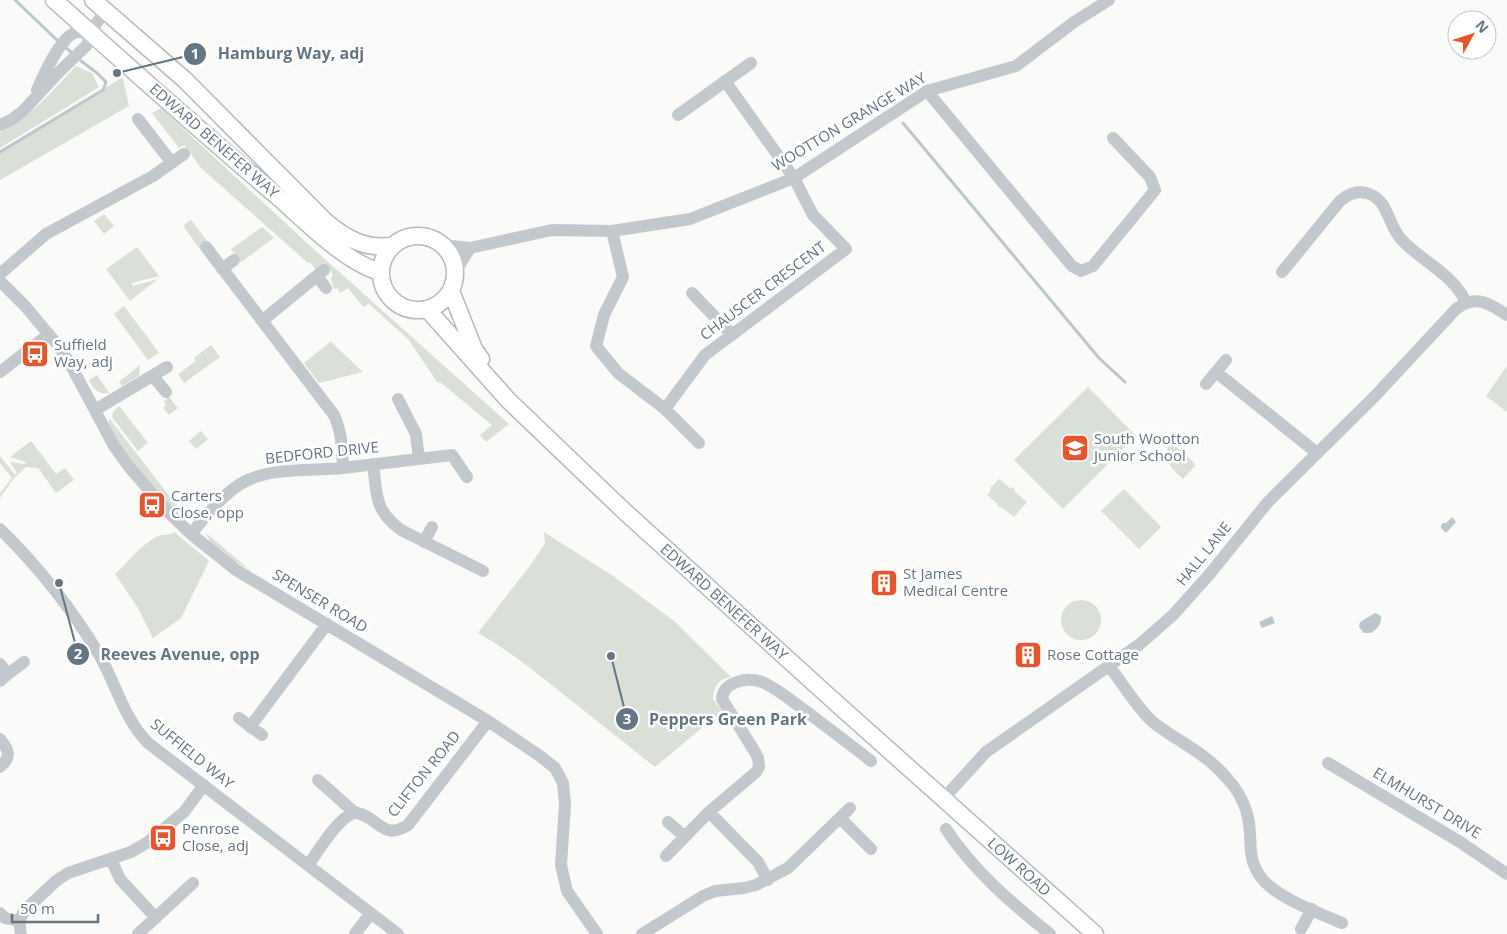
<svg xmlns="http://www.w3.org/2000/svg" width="1507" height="934" font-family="'Open Sans',sans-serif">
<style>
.green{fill:#dadfd7}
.water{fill:#bbc7cb}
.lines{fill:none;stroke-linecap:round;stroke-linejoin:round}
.stream{stroke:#bbc7cb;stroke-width:3}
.major-casing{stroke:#b5babe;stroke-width:19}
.minor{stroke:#c3c8cc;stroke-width:12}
.major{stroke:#fff;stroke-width:16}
.labels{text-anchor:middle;stroke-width:5;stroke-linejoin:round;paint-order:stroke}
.street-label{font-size:15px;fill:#657683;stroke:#fff}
.poi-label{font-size:15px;fill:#657683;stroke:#fff;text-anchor:start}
.leader{fill:none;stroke:#657683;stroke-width:2}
.callout-dot{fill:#657683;stroke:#fff;stroke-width:2}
.mark-label{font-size:15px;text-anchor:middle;font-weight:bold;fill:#fff}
.callout-label{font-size:16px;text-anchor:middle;font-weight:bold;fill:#657683;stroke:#fff;stroke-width:5;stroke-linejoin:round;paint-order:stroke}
</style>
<rect width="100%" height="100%" fill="#fafaf8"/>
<path class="green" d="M 76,66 L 92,73 L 99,87 L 0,148 L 0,132 C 31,118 53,90 76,66 Z
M 120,79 L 123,79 L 129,106 L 0,180 L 0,152 Z
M 161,108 L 308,244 L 509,424 L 486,442 L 480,435 L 492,425 L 440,382 L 438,383 L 408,339 L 369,304 L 363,307 L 348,288 L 340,293 L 337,288 L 334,289 L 331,279 L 333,274 L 327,267 L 318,273 L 310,262 L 308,263 L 201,168 L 184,145 L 179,148 L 152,113 Z
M 104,214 L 114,226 L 104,234 L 94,221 Z
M 191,220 L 208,242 L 200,249 L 184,227 L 185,224 Z
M 262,227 L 274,238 L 241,262 L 231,249 Z
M 137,247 L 159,276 L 132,283 L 132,286 L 158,279 L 130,301 L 106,269 Z
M 124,306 L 159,353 L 148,360 L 114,314 Z
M 330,342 L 331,342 L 363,372 L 319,383 L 304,363 Z
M 211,345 L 220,357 L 184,383 L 178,374 L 196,361 L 194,358 Z
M 140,365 L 139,376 L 122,386 L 119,382 Z
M 1507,366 L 1507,412 L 1486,396 Z
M 97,375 L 108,391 L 110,393 C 99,395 93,389 89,380 Z
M 1088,387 L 1136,436 L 1063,509 L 1014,460 Z
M 169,397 L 178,408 L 169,415 L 163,408 L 166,405 L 164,401 Z
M 119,406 L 148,443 L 138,451 L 112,417 L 113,412 Z
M 109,418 L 185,516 C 169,512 115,443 110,426 C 109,424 109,421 109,418 Z
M 201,431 L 208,439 L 196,449 L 189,441 Z
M 31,441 L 56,474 L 65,468 L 74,480 L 56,493 L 38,468 L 26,467 L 14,478 L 0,498 L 0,493 L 12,478 L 0,463 L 0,456 L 15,475 L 17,473 L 10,462 L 25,464 L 26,462 L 10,457 Z
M 1168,446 L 1177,447 L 1194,463 L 1195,466 L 1183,479 C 1171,468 1164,463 1168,446 Z
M 999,479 L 1011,489 L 1012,487 L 1015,490 L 1014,491 L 1027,502 L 1014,517 L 1001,507 L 1000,508 L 997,505 L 998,504 L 987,495 L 991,490 L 990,488 Z
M 1124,489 L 1161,527 L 1139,549 L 1101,511 Z
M 174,532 L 209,561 L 181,618 L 153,638 L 138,608 L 115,574 C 128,562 141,544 158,536 C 164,534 169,536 174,532 Z
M 544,532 L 613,576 L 674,621 L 731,677 C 718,679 713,687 713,699 L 722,711 L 655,767 L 529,667 L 498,645 L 478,633 L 532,563 L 545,543 Z
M 206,533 L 250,570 C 235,561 211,550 206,533 Z
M1061 620a20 20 0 1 1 40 0a20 20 0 1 1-40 0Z"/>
<path class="water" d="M 1452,517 L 1456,522 L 1446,533 L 1441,528 L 1441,525 L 1443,523 L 1446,523 Z
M 1375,613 L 1381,616 C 1382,624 1377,629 1371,633 L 1364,633 L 1359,627 L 1360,622 Z
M 1272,616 L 1275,623 L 1262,628 L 1259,622 Z"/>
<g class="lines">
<path class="stream" d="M 15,0 L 59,42
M 64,46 L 71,52
M 903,123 L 1099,358 L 1125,382
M 0,152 L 103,90 L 106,82 L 97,73 L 81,61"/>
<g class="major-casing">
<path id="major" d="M 54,0 C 128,66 201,132 277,196 C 304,220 345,262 380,272
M 93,0 L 185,80 L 325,221 C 345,238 364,249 391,246
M381 273a37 37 0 1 1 74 0a37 37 0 1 1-74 0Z
M 451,291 L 474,349 L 481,359
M 427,309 L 508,400 L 623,510 L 835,702 L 1095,934"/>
</g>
<path class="minor" d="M 37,90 C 43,76 60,39 74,33 C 79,31 85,32 90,32
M 927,91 L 1072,266 L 1081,271 L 1093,266 L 1155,190 L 1150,177 L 1113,138
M 678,115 L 751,63
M 138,119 L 172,163
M 0,125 L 11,120 L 23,111 L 59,72 L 87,45 L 90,32 L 106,10
M 612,231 L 623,277 L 604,315 L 596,346 L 618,373 L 665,409 L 699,443
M 443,245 L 470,248 L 552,230 L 612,231 L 690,219 L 794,178 L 927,91 L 1016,66 L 1074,22 L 1109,0
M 206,247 L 334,415 C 342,432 342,449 343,468
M 222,269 L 234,260
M 455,272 L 470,248
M 1282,272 L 1340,201 C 1349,193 1360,189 1372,195 C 1388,203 1389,226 1401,239 C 1422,262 1452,273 1466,302
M 0,274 L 46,234 L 153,176 L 184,154
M 317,276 L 326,288
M 0,281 L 25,306 L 56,343 L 68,360 L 114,446 L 130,468 L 169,513 L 191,534 L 236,570 L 488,721 L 540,756 L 555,768 L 563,783 L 565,804 L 561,865 L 567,891 L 597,934
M 692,293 L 732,335
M 262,321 L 324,270
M 0,372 L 49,334
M 1216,372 L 1317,453
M 153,376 L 166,392
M 1206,384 L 1226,360
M 398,399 L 416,434 L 419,459
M 665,409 L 705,355 L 846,249 L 813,215 L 794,178 L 725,81
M 95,410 L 167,367
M 373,464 C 377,495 374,510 401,530 L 483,571
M 0,529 C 39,567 72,609 100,656 C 116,685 124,718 148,743 L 398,934
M 191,534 C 206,516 222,495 242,483 C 269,467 312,471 343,468 C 379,464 416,459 452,455 L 467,477
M 424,542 L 432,527
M 0,664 L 8,674 L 0,681
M 1109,666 C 1121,681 1139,711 1154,723 C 1176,740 1205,753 1224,775 C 1235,786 1245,802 1248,818 C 1253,839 1246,856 1260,876 C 1274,897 1319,913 1342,923
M 8,674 L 24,662
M 239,718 L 262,735
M 250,727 L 327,624
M 0,739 C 9,750 12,757 0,767
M 1328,763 L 1460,842 L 1507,874
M 318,780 L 354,812
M 944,798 L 986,752 L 1140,644 L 1173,615 L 1208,576 L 1268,502 L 1376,395 L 1456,309 C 1475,294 1489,303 1507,315
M 840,818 L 871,849
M 668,822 L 684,836
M 946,829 C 973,870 1011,903 1050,934
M 666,856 L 709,812
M 111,859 L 120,879 L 156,918
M 309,864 C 322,846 334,823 354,812 C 359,813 364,815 369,818 C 384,828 389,837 408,825 L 488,721
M 768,880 L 758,862 L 709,812 L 756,772 L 759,767 L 758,758 L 755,752 L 722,699 C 723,681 748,677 762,682 C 778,689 793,702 807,712 C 828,728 850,744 871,761
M 0,913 L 5,918 L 19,921 L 21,934
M 19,921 L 25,910 L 56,881 L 68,873 L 131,852 L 148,842 L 184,812 L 204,785
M 1301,929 L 1312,909
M 138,934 L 193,883
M 355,934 L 371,913
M 642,934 L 703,896 L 715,891 L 744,888 L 756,885 L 788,868 L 850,808"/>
<use href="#major" class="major"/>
</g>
<defs>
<g id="bus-square" transform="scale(1.4375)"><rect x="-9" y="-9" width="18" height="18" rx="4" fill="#e4572e" stroke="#fff"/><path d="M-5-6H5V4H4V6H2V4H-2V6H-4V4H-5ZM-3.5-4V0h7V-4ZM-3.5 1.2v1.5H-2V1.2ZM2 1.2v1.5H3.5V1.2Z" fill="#fff"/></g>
<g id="school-square" transform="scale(1.4375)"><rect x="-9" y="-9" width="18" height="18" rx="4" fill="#e4572e" stroke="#fff"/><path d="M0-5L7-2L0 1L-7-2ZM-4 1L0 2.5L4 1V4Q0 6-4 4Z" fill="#fff"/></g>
<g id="building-square" transform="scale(1.4375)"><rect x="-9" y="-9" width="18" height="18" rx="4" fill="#e4572e" stroke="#fff"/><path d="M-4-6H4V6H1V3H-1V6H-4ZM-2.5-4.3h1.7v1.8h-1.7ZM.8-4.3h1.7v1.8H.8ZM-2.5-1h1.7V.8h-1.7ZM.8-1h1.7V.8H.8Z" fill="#fff"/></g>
</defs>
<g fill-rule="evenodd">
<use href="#bus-square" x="35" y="354"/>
<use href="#school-square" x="1075" y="448"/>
<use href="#bus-square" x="152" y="505"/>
<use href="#building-square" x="884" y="583"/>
<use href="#building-square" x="1028" y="655"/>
<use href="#bus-square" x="163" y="838"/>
</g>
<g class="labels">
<g class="street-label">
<text transform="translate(849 122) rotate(-31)" y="5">WOOTTON GRANGE WAY</text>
<text transform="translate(214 141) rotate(41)" y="5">EDWARD BENEFER WAY</text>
<text transform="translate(763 291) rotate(-37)" y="5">CHAUSCER CRESCENT</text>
<text transform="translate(322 453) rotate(-6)" y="5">BEDFORD DRIVE</text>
<text transform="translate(1204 554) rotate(-51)" y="5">HALL LANE</text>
<text transform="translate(320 601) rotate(31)" y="5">SPENSER ROAD</text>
<text transform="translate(724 602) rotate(42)" y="5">EDWARD BENEFER WAY</text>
<text transform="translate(192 754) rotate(39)" y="5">SUFFIELD WAY</text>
<text transform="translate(424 774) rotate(-51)" y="5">CLIFTON ROAD</text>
<text transform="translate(1427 803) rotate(31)" y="5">ELMHURST DRIVE</text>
<text transform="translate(1019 867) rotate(42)" y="5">LOW ROAD</text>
</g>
<g class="poi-label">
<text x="54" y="350">Suffield<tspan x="54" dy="17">Way, adj</tspan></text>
<text x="1094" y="444">South Wootton<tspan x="1094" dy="17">Junior School</tspan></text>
<text x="171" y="501">Carters<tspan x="171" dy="17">Close, opp</tspan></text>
<text x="903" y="579">St James<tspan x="903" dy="17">Medical Centre</tspan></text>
<text x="1047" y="660">Rose Cottage</text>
<text x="182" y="834">Penrose<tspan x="182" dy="17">Close, adj</tspan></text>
</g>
</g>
<path class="leader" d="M117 73L195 54M59 583L78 654M611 656L627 719"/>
<g class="callout-dot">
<circle cx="117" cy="73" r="5"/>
<circle cx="59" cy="583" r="5"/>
<circle cx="611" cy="656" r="5"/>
<circle cx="195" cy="54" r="12"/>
<circle cx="78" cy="654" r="12"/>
<circle cx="627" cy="719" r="12"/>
</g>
<g class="mark-label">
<text x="195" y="59">1</text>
<text x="78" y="659">2</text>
<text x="627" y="724">3</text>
</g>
<g class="callout-label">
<text x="291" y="59">Hamburg Way, adj</text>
<text x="180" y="660">Reeves Avenue, opp</text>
<text x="728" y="725">Peppers Green Park</text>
</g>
<g transform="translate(1472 35) rotate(50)"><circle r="24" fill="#ffffff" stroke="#c1c8cd"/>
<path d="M0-4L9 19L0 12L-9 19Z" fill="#e4572e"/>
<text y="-8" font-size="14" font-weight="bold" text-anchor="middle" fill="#657683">N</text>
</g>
<path d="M12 914v8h86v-8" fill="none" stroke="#657683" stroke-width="2.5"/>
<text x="20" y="914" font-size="15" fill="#657683" stroke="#ffffff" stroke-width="4" paint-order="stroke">50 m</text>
</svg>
